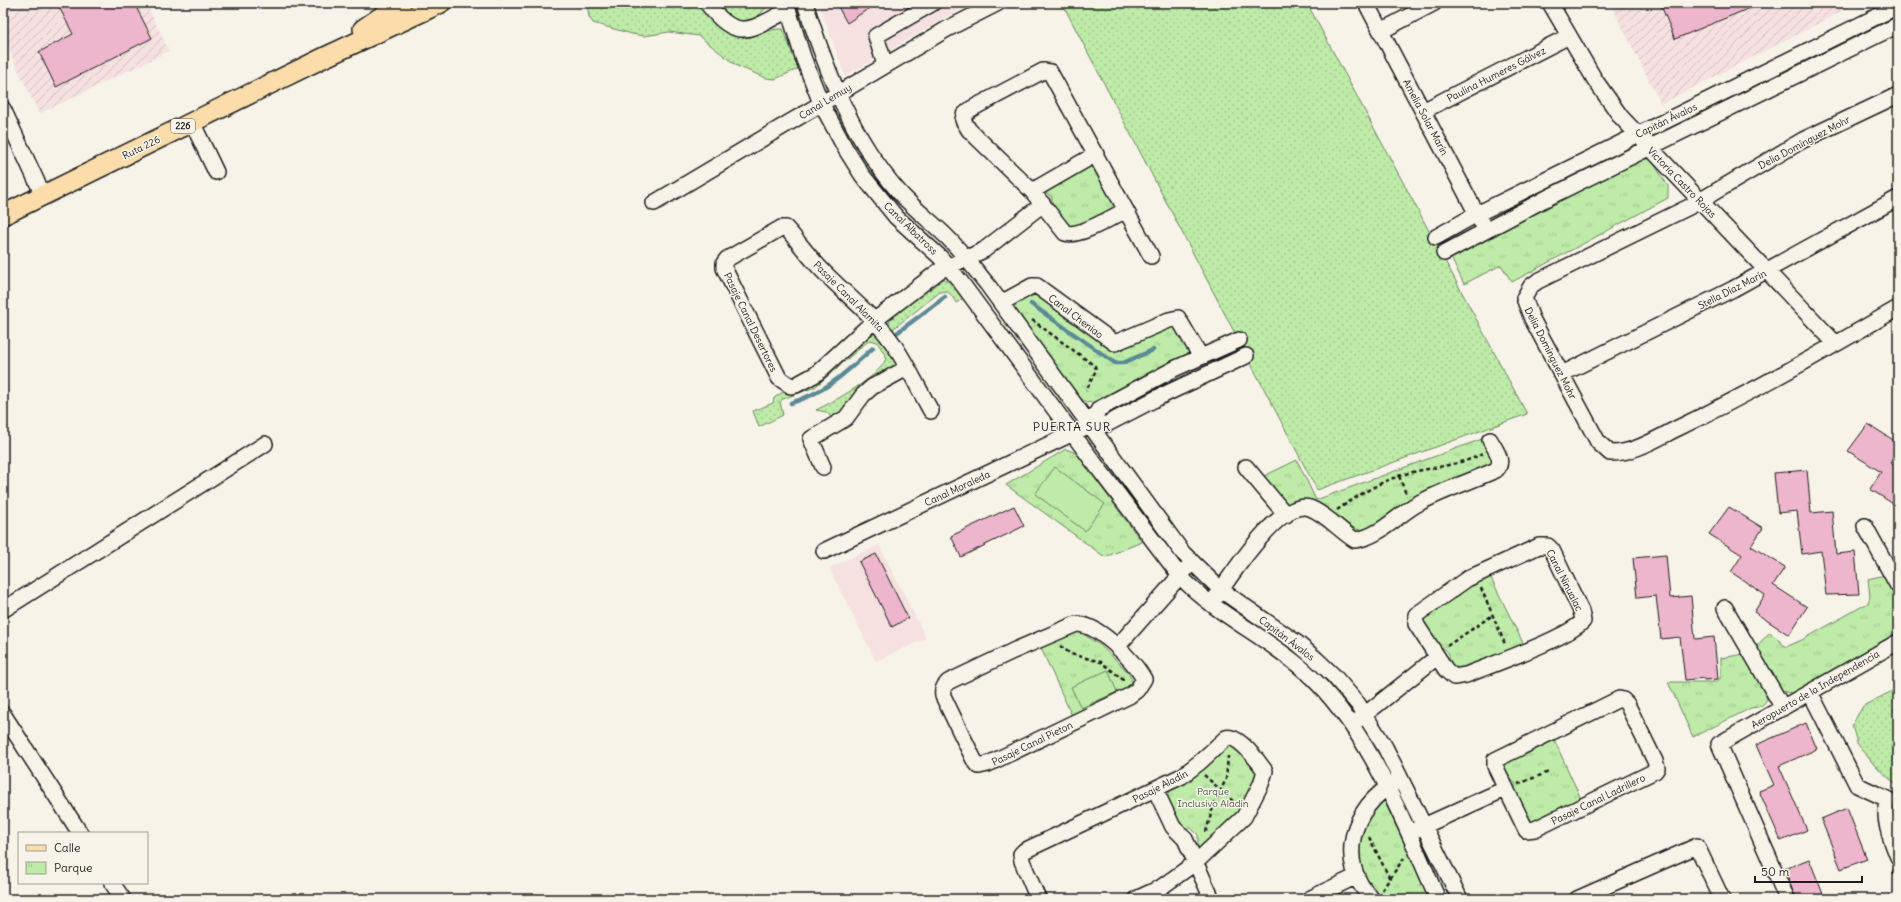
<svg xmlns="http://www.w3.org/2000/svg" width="1901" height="902" font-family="Delius,sans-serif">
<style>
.built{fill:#f4e1e0}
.industrial{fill:url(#industrial-furrows)}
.grass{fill:url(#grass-dots);stroke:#6d8462}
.park{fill:url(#park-tufts);stroke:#6d8462}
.garden{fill:#beeba8;stroke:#6d8462}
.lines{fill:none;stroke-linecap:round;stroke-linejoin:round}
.stream{stroke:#5c8a95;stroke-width:4.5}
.building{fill:#edb6cc;stroke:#1c1c1c}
.minor-casing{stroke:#1c1c1c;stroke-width:18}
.major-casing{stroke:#1c1c1c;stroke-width:22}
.path{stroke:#1c1c1c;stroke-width:2.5;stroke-dasharray:4 3;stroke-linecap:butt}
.minor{stroke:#f7f3e8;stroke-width:15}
.major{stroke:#fbddab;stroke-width:19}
.labels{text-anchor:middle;stroke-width:3;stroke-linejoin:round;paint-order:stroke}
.shield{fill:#f7f3e8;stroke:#5e5c59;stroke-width:1}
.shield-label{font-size:9px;font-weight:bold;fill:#1c1c1c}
.street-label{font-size:10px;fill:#1c1c1c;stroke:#f7f3e8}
.park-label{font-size:10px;fill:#4d5a46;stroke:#f7f3e8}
.quarter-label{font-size:12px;letter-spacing:1px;fill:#1c1c1c;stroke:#f7f3e8}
</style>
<defs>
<pattern id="industrial-furrows" width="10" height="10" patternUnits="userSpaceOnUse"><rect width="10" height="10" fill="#f4e1e0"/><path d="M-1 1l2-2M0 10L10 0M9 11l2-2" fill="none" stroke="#d1c0c0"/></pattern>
<pattern id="grass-dots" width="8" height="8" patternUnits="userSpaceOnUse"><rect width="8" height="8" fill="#beeba8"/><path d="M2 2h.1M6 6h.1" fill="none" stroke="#a3c990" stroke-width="1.8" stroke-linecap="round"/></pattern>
<pattern id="park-tufts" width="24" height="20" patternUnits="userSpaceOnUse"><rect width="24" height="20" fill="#beeba8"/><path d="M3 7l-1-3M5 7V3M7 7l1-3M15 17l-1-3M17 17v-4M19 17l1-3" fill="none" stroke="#a3c990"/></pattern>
</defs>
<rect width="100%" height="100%" fill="#f7f3e8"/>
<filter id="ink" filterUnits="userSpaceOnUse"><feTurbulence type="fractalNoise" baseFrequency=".025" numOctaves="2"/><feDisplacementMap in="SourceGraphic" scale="8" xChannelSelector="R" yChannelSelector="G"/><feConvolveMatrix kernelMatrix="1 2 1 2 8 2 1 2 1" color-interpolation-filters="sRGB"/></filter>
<g filter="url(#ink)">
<path class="built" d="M 819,3 L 971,3 L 845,76 Z
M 879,545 L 926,638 L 876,661 L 829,568 Z"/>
<path class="industrial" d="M 3,3 L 146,3 L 169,51 L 39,114 L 3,38 Z
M 1610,3 L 1858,3 L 1661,104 Z"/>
<path class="grass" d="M 587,3 L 702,3 C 720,22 729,42 759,34 C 768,32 773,28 783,29 L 798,69 L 775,79 L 766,78 L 737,66 L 699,36 L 669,32 L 644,36 L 632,34 L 593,23 L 589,17 Z
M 712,3 L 771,3 L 752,22 L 741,26 Z
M 1062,3 L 1307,3 L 1527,414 L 1317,490 Z
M 939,279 C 952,279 957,289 964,298 L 956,303 C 952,296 949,289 940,292 L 893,329 L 901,341 L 898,344 L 887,328 L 891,317 Z
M 871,334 L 879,334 L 898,364 L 834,420 L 826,412 L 816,410 C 831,403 887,373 886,356 L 877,342 L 871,340 L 866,343 L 815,387 L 783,399 L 780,402 L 783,415 L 759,427 L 753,411 L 773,403 L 774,398 L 783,392 L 786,394 L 798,390 Z
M 1898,688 L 1898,786 L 1875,766 L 1857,743 L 1852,725 L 1863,706 Z"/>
<path class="park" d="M 1641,159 L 1651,159 L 1668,186 L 1668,198 L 1512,282 L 1501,265 L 1464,284 L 1451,258 Z
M 1088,163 L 1097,166 L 1117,209 L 1071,229 L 1052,208 L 1052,197 L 1046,193 L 1048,188 Z
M 1030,290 L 1107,343 L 1175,323 L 1190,350 L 1189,354 L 1094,402 L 1087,403 L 1079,397 L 1011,304 Z
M 1482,439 L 1494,457 L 1494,464 L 1365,531 C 1341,528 1332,505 1310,500 C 1301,498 1294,504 1285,504 L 1261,480 L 1264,476 L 1297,460 L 1316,500 Z
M 1066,449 L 1076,453 L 1142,542 L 1105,557 L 1006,485 Z
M 1489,574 L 1525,647 L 1471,668 L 1454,671 L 1449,661 C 1451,650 1444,650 1437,644 C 1431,639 1426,630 1421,623 L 1423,614 Z
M 1885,575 L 1898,597 L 1898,632 L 1792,693 L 1785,692 L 1780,688 L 1756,647 L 1770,632 L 1786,647 L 1804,639 L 1868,603 L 1870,596 L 1868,579 Z
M 1077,630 L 1100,645 L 1125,669 L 1129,674 L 1134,686 L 1073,718 L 1039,644 Z
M 1744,654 L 1765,694 L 1767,699 C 1763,707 1759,707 1751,708 L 1693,737 L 1668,682 L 1717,682 L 1721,677 L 1721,658 Z
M 1552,735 L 1582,801 L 1530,825 L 1515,794 L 1515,783 L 1508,777 L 1499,764 Z
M 1228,742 L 1256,765 L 1258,779 L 1243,811 L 1197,851 L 1195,848 L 1198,842 L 1198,835 L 1191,828 L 1181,827 L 1163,796 L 1164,788 Z
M 1383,798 L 1430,899 L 1385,899 C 1359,880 1350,843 1369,815 C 1373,809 1379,804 1383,798 Z"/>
<path class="garden" d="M 1055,467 L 1105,504 L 1085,531 L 1035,494 Z
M 1108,670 L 1117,692 L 1081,708 L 1071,687 Z"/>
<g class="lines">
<path class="stream" d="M 1031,304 L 1115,363 L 1123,363 L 1153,350
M 898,332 L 945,297
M 791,403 C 828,391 845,373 873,348"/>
</g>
<path class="building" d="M 57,3 L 134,3 L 152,38 L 56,87 L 39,52 L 73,34 Z
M 836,3 L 877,3 L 847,23 Z
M 1660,3 L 1762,3 L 1675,39 Z
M 1868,424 L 1898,443 L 1898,450 L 1890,463 L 1898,468 L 1898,507 L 1870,489 L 1881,472 L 1848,451 Z
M 1807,470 L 1811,513 L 1832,511 L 1836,554 L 1855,552 L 1859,594 L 1826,595 L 1821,551 L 1802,554 L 1797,511 L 1778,513 L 1774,473 Z
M 1014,506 L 1024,526 L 961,557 L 951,536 Z
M 1729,507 L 1763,528 L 1751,546 L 1785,567 L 1773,585 L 1807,607 L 1789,635 L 1754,612 L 1765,595 L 1731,572 L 1742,555 L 1709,534 Z
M 876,554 L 908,618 L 892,627 L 859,562 Z
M 1666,555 L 1670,598 L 1691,596 L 1695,639 L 1714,637 L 1718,679 L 1704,680 L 1704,678 L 1685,680 L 1680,637 L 1661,639 L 1656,596 L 1637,598 L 1633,558 Z
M 1806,723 L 1817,749 L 1779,766 L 1807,830 L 1781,841 L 1759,791 L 1774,785 L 1756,745 Z
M 1847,808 L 1867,859 L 1841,869 L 1821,819 Z
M 1809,859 L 1825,899 L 1796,899 L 1784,869 Z"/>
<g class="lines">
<g class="minor-casing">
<path id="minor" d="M 707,3 C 737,44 752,29 788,10
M 786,3 L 803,57 L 821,103 L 845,148 L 862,175 L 896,217 L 940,257 L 960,281 L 1092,460 L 1180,576 C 1216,615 1266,636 1305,671 C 1371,731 1402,820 1438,899
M 805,3 C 827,72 851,137 899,192 C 914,209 932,222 948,238 C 962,252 974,268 987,284 L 1183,553 L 1221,590 L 1297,643 L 1316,659 L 1334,676 L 1358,704 L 1385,747 L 1460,899
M 1366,3 L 1481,222
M 1550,3 L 1595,80 L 1621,117 L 1836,344
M 1381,31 L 1434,3
M 885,65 L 876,36 L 933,3
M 1898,95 L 1803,140 L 1691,206 L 1538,281 L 1531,286 L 1524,298 L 1532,319 L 1598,442 L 1610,453 C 1634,454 1659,437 1680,427 C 1755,391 1826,350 1898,308
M 3,109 L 43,195
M 1423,111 L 1569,36
M 192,122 L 216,172
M 1032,191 L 1096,154
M 654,203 L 947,29 L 998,3
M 1126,210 C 1112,217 1079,238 1065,233 L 1032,191 L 969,130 L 963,120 L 964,115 L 971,109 L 1043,71 L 1050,72 L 1151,256
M 1436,237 L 1477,214 L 1898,6
M 1444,253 L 1545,199 L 1898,25
M 1001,303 L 1032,286 L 1037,286 L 1115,343 L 1169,320 L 1178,318 L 1201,357
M 1562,374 L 1733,289 L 1898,198
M 931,411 C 918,388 907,364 892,342 C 872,314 845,294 822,270 C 809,257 798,241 786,228 L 781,228 L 727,259 L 724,263 L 724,268 L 779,378 L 791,386 L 796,385 L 816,374 L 875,320 L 939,271 L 984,250 L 1043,204
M 1090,425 L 1099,409 L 1174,369 L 1239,340
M 823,467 L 811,439 L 846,418 L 863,395 L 872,387 L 907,368
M 1246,467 L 1286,515
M 1865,526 L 1898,586
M 1539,546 L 1548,546 L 1552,550 L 1581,611 L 1583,621 C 1568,638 1491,665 1466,675 L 1454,677 L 1446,670 L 1416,624 L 1416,615 L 1467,579 Z
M 824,551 L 1090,425 L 1107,424 L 1159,397 L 1246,356
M 1216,597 C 1231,576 1280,498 1310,508 C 1326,514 1340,531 1355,540 C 1380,537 1398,514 1419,503 C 1444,490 1471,481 1496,470 C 1505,461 1495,449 1490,440
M 1725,608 L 1783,708
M 3,610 L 265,444
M 1076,624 C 1099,624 1133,660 1144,679 L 1137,690 L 1129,696 L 988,764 L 979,766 L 974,760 L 943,696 C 942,690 943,687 948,682 L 1013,651 Z
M 1117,647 L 1186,569
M 1810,692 L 1857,785 L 1887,799 C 1883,821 1890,837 1898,857
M 1619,699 L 1623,700 L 1627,704 L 1655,761 L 1657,768 L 1655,771 L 1535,829 L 1526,830 L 1495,766 L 1495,760 Z
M 3,714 L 80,833
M 1358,720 L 1437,657
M 1155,789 L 1173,827 L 1185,839 L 1212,899
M 1415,830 L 1505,789
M 112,883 L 123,899
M 1038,899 L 1022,861 L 1021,854 L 1024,851 L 1182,776 L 1200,762 L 1226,738 C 1237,733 1259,762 1265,771 L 1261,784 L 1244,817 L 1195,863 L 1160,888 L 1136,899
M 1309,899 L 1357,876
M 1372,899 C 1335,862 1352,806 1395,783
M 1577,899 L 1697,846 L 1722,899
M 1787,899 L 1719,744 L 1898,642"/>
</g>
<g class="major-casing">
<path id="major" d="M 363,29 L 401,3
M 3,215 L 323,58 L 441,3"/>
</g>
<path class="path" d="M 1032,320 L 1095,366 L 1096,370 L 1086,391
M 1399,476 L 1406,494
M 1337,510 C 1357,496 1381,481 1405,474 C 1430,467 1459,466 1482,454
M 1481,588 L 1505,644
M 1060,646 L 1071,654 L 1101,662 L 1126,682
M 1447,646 L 1493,615
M 1204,775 L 1236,804
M 1518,784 L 1549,772
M 1206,832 L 1213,807 L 1226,779 L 1228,756
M 1369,837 L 1390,879
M 1893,870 L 1898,882
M 1382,890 L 1404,858"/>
<use href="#minor" class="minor"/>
<use href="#major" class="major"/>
</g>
</g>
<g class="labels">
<rect class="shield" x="171" y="119" width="24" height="14" rx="3"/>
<g class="shield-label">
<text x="183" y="129">226</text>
</g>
<g class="street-label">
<text transform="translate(1496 74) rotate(-27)" y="4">Paulina Humeres Gálvez</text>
<text transform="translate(825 101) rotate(-31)" y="4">Canal Lemuy</text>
<text transform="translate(1426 117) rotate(62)" y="4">Amelia Solar Marín</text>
<text transform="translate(1666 120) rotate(-26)" y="4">Capitán Ávalos</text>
<text transform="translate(1804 142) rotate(-28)" y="4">Delia Domínguez Mohr</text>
<text transform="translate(141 147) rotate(-26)" y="4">Ruta 226</text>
<text transform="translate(1682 182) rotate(46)" y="4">Victoria Castro Rojas</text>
<text transform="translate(911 228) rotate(44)" y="4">Canal Albatross</text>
<text transform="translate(1732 289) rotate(-27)" y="4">Stella Díaz Marín</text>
<text transform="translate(849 296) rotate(45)" y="4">Pasaje Canal Alamita</text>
<text transform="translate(1076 316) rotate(37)" y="4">Canal Cheniao</text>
<text transform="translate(751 322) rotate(64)" y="4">Pasaje Canal Desertores</text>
<text transform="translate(1551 353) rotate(63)" y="4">Delia Domínguez Mohr</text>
<text transform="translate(957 488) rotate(-25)" y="4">Canal Moraleda</text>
<text transform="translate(1565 580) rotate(63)" y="4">Canal Ninualac</text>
<text transform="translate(1287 638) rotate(37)" y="4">Capitán Ávalos</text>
<text transform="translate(1815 689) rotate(-30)" y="4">Aeropuerto de la Independencia</text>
<text transform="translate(1032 743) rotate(-26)" y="4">Pasaje Canal Pieton</text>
<text transform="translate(1160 786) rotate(-27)" y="4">Pasaje Aladín</text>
<text transform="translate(1598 799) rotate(-26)" y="4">Pasaje Canal Ladrillero</text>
</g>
<g class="park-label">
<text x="1213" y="795">Parque<tspan x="1213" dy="12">Inclusivo Aladín</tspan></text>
</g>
<g class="quarter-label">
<text x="1072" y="431">PUERTA SUR</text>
</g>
</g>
<rect width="1901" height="902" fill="none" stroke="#f7f3e8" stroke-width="16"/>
<rect x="8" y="8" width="1885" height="886" fill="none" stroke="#1c1c1c" stroke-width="1.5" filter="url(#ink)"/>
<rect x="18" y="832" width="130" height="52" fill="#f7f3e8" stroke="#9f9d96"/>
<rect x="26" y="845" width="20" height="6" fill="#fbddab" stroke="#9f9d96"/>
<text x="54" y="852" font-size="12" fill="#1c1c1c">Calle</text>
<rect x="26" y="862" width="20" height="12" fill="url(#park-tufts)" stroke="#9f9d96"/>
<text x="54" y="872" font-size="12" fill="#1c1c1c">Parque</text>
<path d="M1755 876v6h107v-6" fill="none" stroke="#1c1c1c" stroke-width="2"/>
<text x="1761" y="876" font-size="12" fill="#1c1c1c" stroke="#f7f3e8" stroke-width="3" paint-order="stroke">50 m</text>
</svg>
